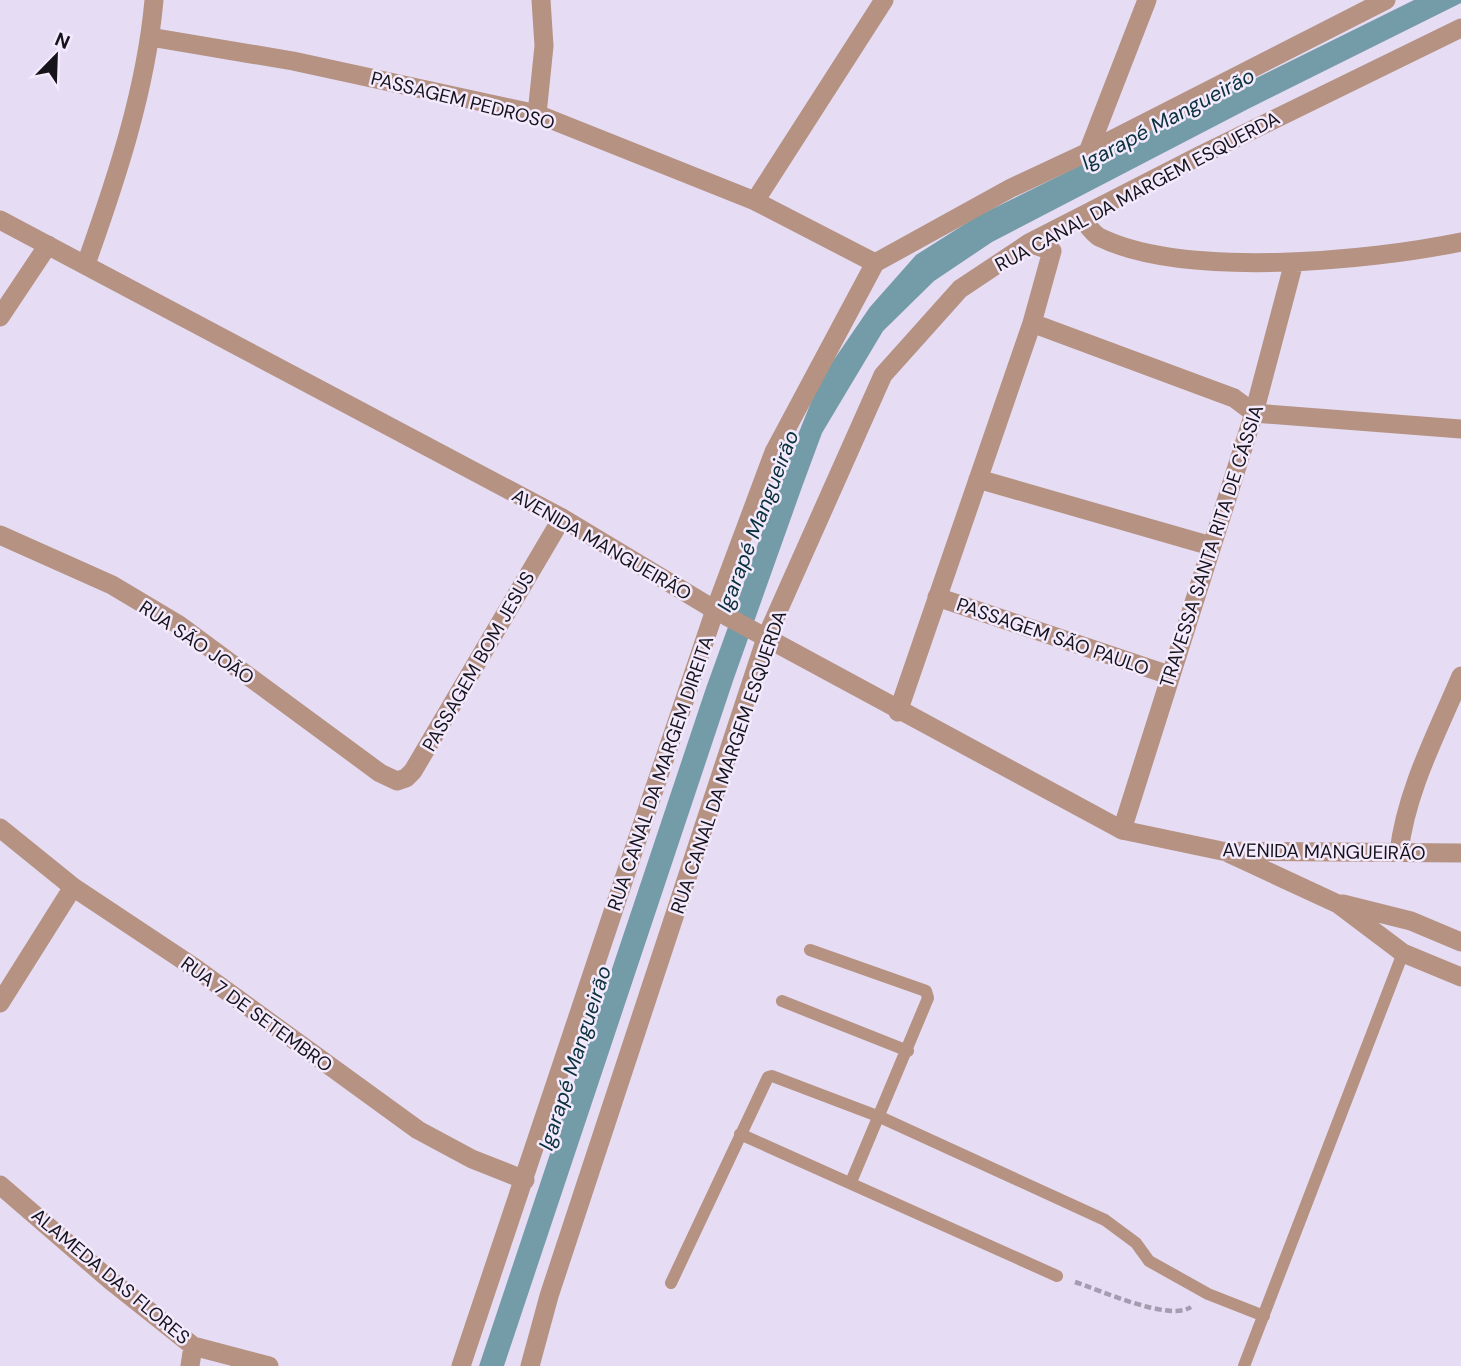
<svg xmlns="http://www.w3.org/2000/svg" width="1461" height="1366" font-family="'DM Sans',sans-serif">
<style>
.water{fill:#749ca8}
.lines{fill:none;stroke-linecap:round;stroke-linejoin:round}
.path{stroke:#a49caf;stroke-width:4.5;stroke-dasharray:7 3.5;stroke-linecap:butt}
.service{stroke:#b59282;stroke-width:12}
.minor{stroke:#b59282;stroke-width:19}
.tertiary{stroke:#b59282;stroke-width:19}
.labels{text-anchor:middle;stroke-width:5;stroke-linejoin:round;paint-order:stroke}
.street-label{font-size:19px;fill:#16131b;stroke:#f3eafd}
.water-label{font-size:21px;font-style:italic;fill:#0a313b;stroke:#f3eafd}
</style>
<rect width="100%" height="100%" fill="#e6dcf4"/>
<path class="water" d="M 1414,0 L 1461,0 L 1461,3 L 1248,109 L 992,242 L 934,281 L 883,331 L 822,433 L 802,487 L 734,678 L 504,1366 L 479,1366 L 706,688 L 791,452 L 820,380 L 870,307 L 916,255 L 976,217 Z"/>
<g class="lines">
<path class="path" d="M 1075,1282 C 1100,1290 1169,1322 1191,1307"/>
<path class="service" d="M 810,950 L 926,991 L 928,998 L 851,1182
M 782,1001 L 908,1051
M 740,1134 L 1057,1276
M 671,1283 L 768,1077 L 772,1076 L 880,1117 L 1105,1220 L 1136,1243 L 1149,1261 L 1208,1294 L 1264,1316
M 1244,1366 L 1403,953"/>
<path class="minor" d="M 150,37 L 293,61 L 537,114 L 755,201 L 875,263
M 537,114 L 544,46 L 541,0
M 1088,152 L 1147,0
M 755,201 L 884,0
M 1081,217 C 1086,223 1092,233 1099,237 C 1184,279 1369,261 1461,242
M 86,264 C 116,180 146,90 154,0
M 0,317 L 48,245
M 1032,323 L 1234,398 L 1254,413
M 1254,413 L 1461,429
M 978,479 L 1211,546
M 0,535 L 112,585 L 179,625 L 380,773 L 397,781 L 406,778 L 413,771 L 562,518
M 937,597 L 1169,675
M 898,712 L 1032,323 L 1052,251 L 1029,243
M 0,828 L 73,887 L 195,968 L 418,1130 L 472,1159 L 525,1180
M 1122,830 L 1254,413 L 1294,262
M 1399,852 C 1406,791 1437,733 1461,676
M 0,1003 L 73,887
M 0,1185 L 110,1280 L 193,1346 L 269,1366
M 190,1366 L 193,1346
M 461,1366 L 634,849 L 715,610 L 774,452 L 875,263 L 1011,188 L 1088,152 L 1386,0
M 530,1366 L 549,1296 L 766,638 L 883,375 L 960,289 L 1029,243 L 1199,156 L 1461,28"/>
<path class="tertiary" d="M 0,220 L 562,518 L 715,610 L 1122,830 L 1222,851 L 1461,853
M 1228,853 L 1338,904 L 1403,953 L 1461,977
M 1343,904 L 1411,921 L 1461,942"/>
</g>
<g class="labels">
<g class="street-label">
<text transform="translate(463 100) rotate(14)" y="7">PASSAGEM PEDROSO</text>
<text transform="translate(1137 191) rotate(-28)" y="7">RUA CANAL DA MARGEM ESQUERDA</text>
<text transform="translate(602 544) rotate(30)" y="7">AVENIDA MANGUEIRÃO</text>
<text transform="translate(1211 546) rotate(-72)" y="7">TRAVESSA SANTA RITA DE CÁSSIA</text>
<text transform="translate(1053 636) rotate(19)" y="7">PASSAGEM SÃO PAULO</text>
<text transform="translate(197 642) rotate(34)" y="7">RUA SÃO JOÃO</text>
<text transform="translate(478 661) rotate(-60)" y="7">PASSAGEM BOM JESUS</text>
<text transform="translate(728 762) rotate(-71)" y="7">RUA CANAL DA MARGEM ESQUERDA</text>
<text transform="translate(660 773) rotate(-71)" y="7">RUA CANAL DA MARGEM DIREITA</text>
<text transform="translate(1324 851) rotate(1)" y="7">AVENIDA MANGUEIRÃO</text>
<text transform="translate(257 1014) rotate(36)" y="7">RUA 7 DE SETEMBRO</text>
<text transform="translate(111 1276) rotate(40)" y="7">ALAMEDA DAS FLORES</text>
</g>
<g class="water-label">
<text transform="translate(1168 119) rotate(-28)" y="7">Igarapé Mangueirão</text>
<text transform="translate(758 521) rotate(-69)" y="7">Igarapé Mangueirão</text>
<text transform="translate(575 1058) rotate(-72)" y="7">Igarapé Mangueirão</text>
</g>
</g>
<g transform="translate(56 56) rotate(23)" stroke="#f3eafd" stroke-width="5" paint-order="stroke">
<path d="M0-5L12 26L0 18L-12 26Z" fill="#16131b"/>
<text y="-10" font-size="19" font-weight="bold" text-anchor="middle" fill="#16131b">N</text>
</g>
</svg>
